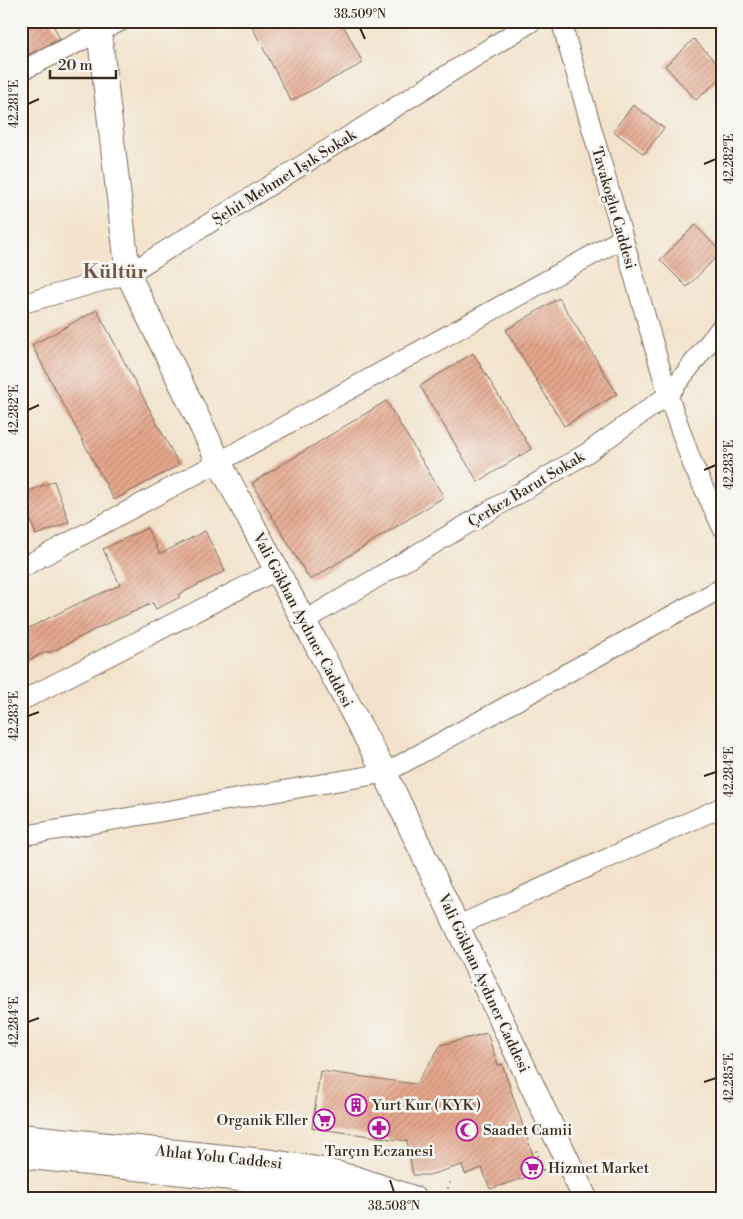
<svg xmlns="http://www.w3.org/2000/svg" width="743" height="1219" font-family="'Libre Bodoni',serif">
<style>
.building{fill:url(#building-hatch)}
.lines{fill:none;stroke-linecap:round;stroke-linejoin:round}
.minor-casing{stroke:#7b6b5b;stroke-width:21}
.tertiary-casing{stroke:#7b6b5b;stroke-width:26}
.path{stroke:#7b6b5b;stroke-width:3;stroke-dasharray:1 4;stroke-linecap:butt}
.minor{stroke:#fff;stroke-width:19}
.tertiary{stroke:#fff;stroke-width:24}
.ticks{fill:none;stroke:#3b2a1e;stroke-width:2}
.labels{text-anchor:middle;stroke-width:5;stroke-linejoin:round;paint-order:stroke}
.street-label{font-size:15px;fill:#3b2a1e;stroke:#f6f6f2}
.poi-label{font-size:15px;fill:#3b2a1e;stroke:#f6f6f2;text-anchor:start}
.district-label{font-size:20px;font-weight:bold;fill:#765645;stroke:#f6f6f2}
.neatline{fill:none;stroke:#3b2a1e;stroke-width:2}
.ticks-label{font-size:12px;text-anchor:middle;fill:#3b2a1e}
</style>
<defs>
<pattern id="building-hatch" width="6" height="6" patternUnits="userSpaceOnUse" patternTransform="scale(1.25)"><rect width="6" height="6" fill="#e5a88e"/><path d="M-1 1l2-2M0 6l6-6M5 7l2-2" fill="none" stroke="#bb8973"/></pattern>
</defs>
<rect width="100%" height="100%" fill="#f6f6f2"/>
<filter id="ink" filterUnits="userSpaceOnUse"><feTurbulence type="fractalNoise" baseFrequency=".02" numOctaves="2"/><feDisplacementMap in="SourceGraphic" scale="10" xChannelSelector="R" yChannelSelector="G"/><feConvolveMatrix kernelMatrix="1 2 1 2 8 2 1 2 1" color-interpolation-filters="sRGB"/></filter>
<filter id="wash" filterUnits="userSpaceOnUse"><feTurbulence type="fractalNoise" baseFrequency=".0096" numOctaves="4" result="noise"/><feDisplacementMap in="SourceGraphic" scale="20" xChannelSelector="R" yChannelSelector="G"/><feGaussianBlur stdDeviation="1.12" result="paint"/><feColorMatrix in="noise" values="0 0 0 0 0 0 0 0 0 0 0 0 0 0 0 0 0 1.4 0 .05"/><feComposite in="paint" operator="in"/></filter>
<g filter="url(#wash)">
<rect width="100%" height="100%" fill="#f3e3cc"/>
<g id="blocks">
<path class="building" d="M 21,21 L 51,21 L 60,39 L 21,58 Z
M 249,21 L 341,21 L 363,63 L 291,101 Z
M 694,39 L 722,69 L 722,77 L 696,100 L 665,66 Z
M 633,105 L 664,128 L 644,154 L 613,131 Z
M 695,225 L 721,252 L 687,287 L 660,260 Z
M 559,298 L 617,394 L 564,426 L 506,330 Z
M 97,310 L 179,465 L 114,500 L 32,345 Z
M 473,353 L 531,449 L 478,482 L 420,386 Z
M 386,401 L 444,497 L 310,580 L 252,483 Z
M 54,481 L 69,522 L 36,535 L 21,494 Z
M 147,528 L 160,554 L 205,531 L 225,571 L 178,595 L 180,597 L 156,609 L 153,603 L 102,626 L 49,653 L 48,651 L 21,664 L 21,632 L 81,602 L 120,585 L 103,549 Z
M 487,1033 L 498,1065 L 502,1064 L 539,1173 L 490,1189 L 482,1168 L 465,1174 L 462,1165 L 429,1175 L 413,1175 L 407,1141 L 312,1128 L 320,1071 L 416,1084 L 441,1045 Z"/>
</g>
</g>
<g filter="url(#ink)">
<use href="#blocks" fill-opacity="0" stroke="#7b6b5b" stroke-width="1"/>
<g class="lines">
<g class="minor-casing">
<path id="minor" d="M 561,21 L 668,395 L 692,463 L 722,527
M 21,71 L 121,21
M 21,304 L 128,274 L 533,21
M 21,568 L 219,462 L 623,238
M 304,621 L 587,453 L 668,395 L 722,326
M 21,701 L 277,570
M 21,836 L 385,773 L 722,588
M 457,926 L 722,807"/>
</g>
<g class="tertiary-casing">
<path id="tertiary" d="M 98,21 L 128,274 L 219,462 L 385,773 L 585,1198
M 21,1136 L 273,1162 L 317,1169 L 358,1179 L 413,1198
M 21,1156 L 318,1187 L 357,1198"/>
</g>
<path class="path" d="M 532,1152 L 536,1150 L 543,1170 L 546,1169
M 445,1198 L 450,1181"/>
<use href="#minor" class="minor"/>
<use href="#tertiary" class="tertiary"/>
</g>
</g>
<path class="ticks" d="M 360,28 L 365,39M 28,104 L 39,99M 704,164 L 716,159M 28,410 L 39,405M 704,470 L 716,465M 28,716 L 39,712M 704,776 L 716,772M 28,1022 L 39,1018M 704,1082 L 716,1078M 390,1180 L 394,1192"/>
<defs>
<g id="building-ring" transform="scale(1.125)"><circle r="9.5" fill="#f6f6f2" stroke="#b5179e" stroke-width="1.5"/><path d="M-4-6H4V6H1V3H-1V6H-4ZM-2.5-4.3h1.7v1.8h-1.7ZM.8-4.3h1.7v1.8H.8ZM-2.5-1h1.7V.8h-1.7ZM.8-1h1.7V.8H.8Z" fill="#b5179e"/></g>
<g id="supermarket-ring" transform="scale(1.125)"><circle r="9.5" fill="#f6f6f2" stroke="#b5179e" stroke-width="1.5"/><path d="M-6-5.5h2.5l.6 2H6L4.5 2H-2.5L-4.4-4H-6ZM-1.5 3.2a1.3 1.3 0 1 0 .1 0ZM3 3.2a1.3 1.3 0 1 0 .1 0Z" fill="#b5179e"/></g>
<g id="pharmacy-ring" transform="scale(1.125)"><circle r="9.5" fill="#f6f6f2" stroke="#b5179e" stroke-width="1.5"/><path d="M-2-6h4v4h4v4h-4v4h-4v-4h-4v-4h4Z" fill="#b5179e"/></g>
<g id="mosque-ring" transform="scale(1.125)"><circle r="9.5" fill="#f6f6f2" stroke="#b5179e" stroke-width="1.5"/><path d="M3.5-4.9A6 6 0 1 0 3.5 4.9A5 5 0 1 1 3.5-4.9Z" fill="#b5179e"/></g>
</defs>
<g fill-rule="evenodd">
<use href="#building-ring" x="356" y="1105"/>
<use href="#supermarket-ring" x="324" y="1120"/>
<use href="#pharmacy-ring" x="379" y="1128"/>
<use href="#mosque-ring" x="467" y="1130"/>
<use href="#supermarket-ring" x="532" y="1168"/>
</g>
<g class="labels">
<g class="street-label">
<text transform="translate(284 177) rotate(-32)" y="5">Şehit Mehmet Işık Sokak</text>
<text transform="translate(614 208) rotate(74)" y="5">Tavakoğlu Caddesi</text>
<text transform="translate(526 489) rotate(-31)" y="5">Çerkez Barut Sokak</text>
<text transform="translate(303 620) rotate(62)" y="5">Vali Gökhan Aydıner Caddesi</text>
<text transform="translate(484 983) rotate(65)" y="5">Vali Gökhan Aydıner Caddesi</text>
<text transform="translate(219 1157) rotate(6)" y="5">Ahlat Yolu Caddesi</text>
</g>
<g class="poi-label">
<text x="372" y="1110">Yurt Kur ( KYK )</text>
<text x="308" y="1125" text-anchor="end">Organik Eller</text>
<text x="483" y="1135">Saadet Camii</text>
<text x="379" y="1156" text-anchor="middle">Tarçın Eczanesi</text>
<text x="548" y="1173">Hizmet Market</text>
</g>
<g class="district-label">
<text x="115" y="278">Kültür</text>
</g>
</g>
<rect width="743" height="1219" fill="none" stroke="#f6f6f2" stroke-width="55"/>
<path d="M50 70v8h66v-8" fill="none" stroke="#3b2a1e" stroke-width="2.5"/>
<text x="58" y="70" font-size="15" fill="#3b2a1e" stroke="#f6f6f2" stroke-width="4" paint-order="stroke">20 m</text>
<rect x="28" y="28" width="688" height="1164" class="neatline"/>
<g class="ticks-label">
<text x="360" y="18">38.509°N</text>
<text transform="translate(14 104) rotate(-90)" y="4">42.281°E</text>
<text transform="translate(729 159) rotate(-90)" y="4">42.282°E</text>
<text transform="translate(14 410) rotate(-90)" y="4">42.282°E</text>
<text transform="translate(729 465) rotate(-90)" y="4">42.283°E</text>
<text transform="translate(14 716) rotate(-90)" y="4">42.283°E</text>
<text transform="translate(729 772) rotate(-90)" y="4">42.284°E</text>
<text transform="translate(14 1022) rotate(-90)" y="4">42.284°E</text>
<text transform="translate(729 1078) rotate(-90)" y="4">42.285°E</text>
<text x="394" y="1210">38.508°N</text>
</g>
</svg>
